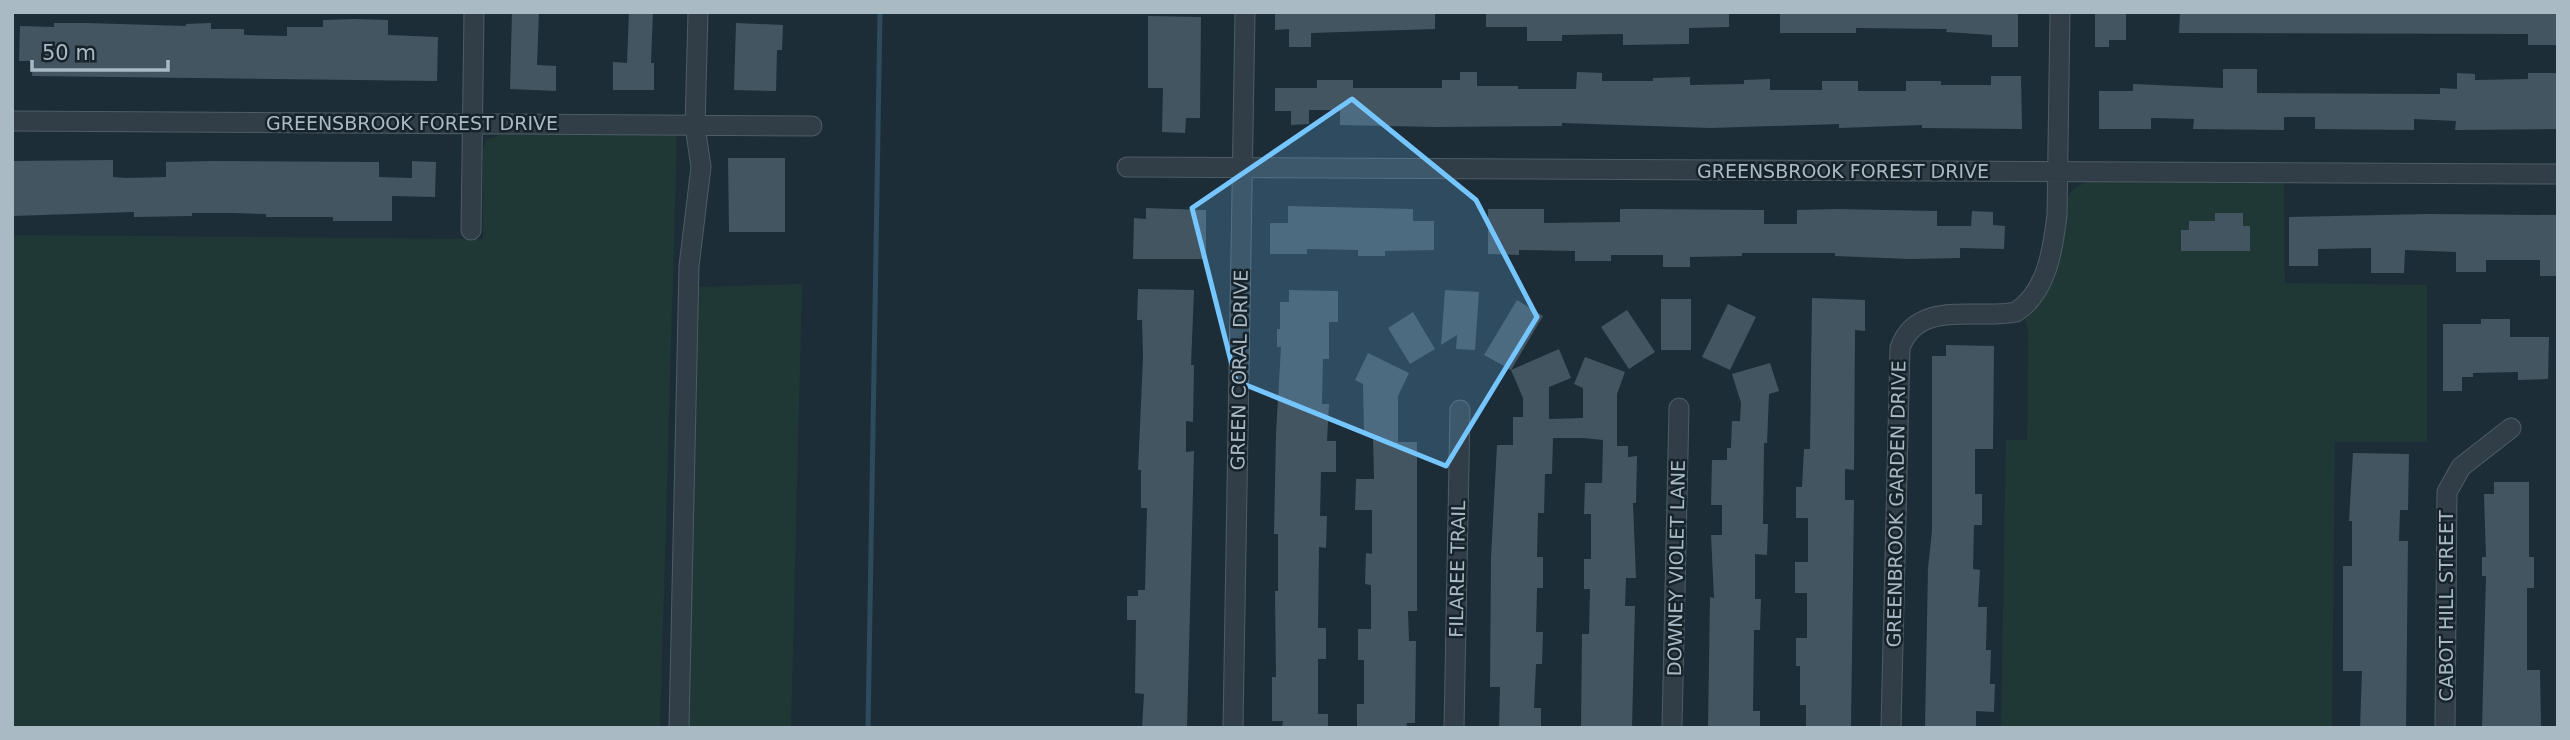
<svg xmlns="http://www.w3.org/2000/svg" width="2570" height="740" font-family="'DejaVu Sans',sans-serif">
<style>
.green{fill:#1f3836}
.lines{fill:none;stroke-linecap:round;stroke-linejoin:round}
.stream{stroke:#2d4b5d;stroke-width:5}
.building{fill:#435561}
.minor-casing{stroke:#4e5c66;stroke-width:21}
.minor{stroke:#313e47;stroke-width:19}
.marked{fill:#75c5ff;fill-opacity:0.2;stroke:#75c5ff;stroke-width:5;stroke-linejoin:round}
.labels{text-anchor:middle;stroke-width:5;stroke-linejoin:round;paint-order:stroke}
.street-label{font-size:19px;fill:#aabac5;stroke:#17232b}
</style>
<rect width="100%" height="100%" fill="#1d2d37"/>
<path class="green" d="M 499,135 L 677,135 L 660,728 L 12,728 L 12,235 L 483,239 L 483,150 L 486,140 Z
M 2087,182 L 2284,183 L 2285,283 L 2427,285 L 2427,442 L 2335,442 L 2332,728 L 2001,728 L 2006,440 L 2027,440 L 2028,331 L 2025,320 C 2047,298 2058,269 2064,238 C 2066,225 2063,211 2067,199 C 2071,189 2078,186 2087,182 Z
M 802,284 L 791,728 L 689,728 L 699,287 Z"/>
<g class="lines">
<path class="stream" d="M 868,728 L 880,12"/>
</g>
<path class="building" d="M 512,12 L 539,12 L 537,65 L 556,66 L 556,91 L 510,89 Z
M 629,12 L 653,12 L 651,63 L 654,63 L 654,90 L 613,90 L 613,62 L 627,63 Z
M 1275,12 L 1435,12 L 1435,29 L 1311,33 L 1311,47 L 1289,47 L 1289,29 L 1275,30 Z
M 1486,12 L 1729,12 L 1729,27 L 1689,28 L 1689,44 L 1623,45 L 1623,34 L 1562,35 L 1562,41 L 1527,41 L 1527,27 L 1486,27 Z
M 1780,12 L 2018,12 L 2018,47 L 1992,47 L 1992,35 L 1946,32 L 1947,29 L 1856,28 L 1856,33 L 1780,33 Z
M 2095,12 L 2126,12 L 2126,40 L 2109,40 L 2109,47 L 2095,47 Z
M 2180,12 L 2558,12 L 2558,45 L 2528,45 L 2528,34 L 2179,33 Z
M 1148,16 L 1201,17 L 1200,118 L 1186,118 L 1185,133 L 1162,132 L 1163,88 L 1148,88 Z
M 353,19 L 388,20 L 388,35 L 438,37 L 437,81 L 32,76 L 33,61 L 19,61 L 20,26 L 54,27 L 54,23 L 86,23 L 186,26 L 186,24 L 211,23 L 211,29 L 244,29 L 244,35 L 287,36 L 287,27 L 323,27 L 323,20 Z
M 736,23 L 783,25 L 782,50 L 777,50 L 776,91 L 734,90 Z
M 2223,69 L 2257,69 L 2257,93 L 2440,94 L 2440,88 L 2457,89 L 2457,73 L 2475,74 L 2475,80 L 2528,79 L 2528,73 L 2558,73 L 2558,129 L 2455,130 L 2456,121 L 2414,119 L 2414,130 L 2315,129 L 2315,117 L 2284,117 L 2284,130 L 2193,129 L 2194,119 L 2151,118 L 2151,129 L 2099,129 L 2099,91 L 2133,91 L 2133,84 L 2223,88 Z
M 1460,72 L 1477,72 L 1477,86 L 1518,86 L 1518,89 L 1576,89 L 1577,72 L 1602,73 L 1602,81 L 1653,81 L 1653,78 L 1690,77 L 1690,85 L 1744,84 L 1744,80 L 1770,79 L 1770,90 L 1822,90 L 1822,81 L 1858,81 L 1858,91 L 1906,91 L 1906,81 L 1941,81 L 1941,85 L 1991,85 L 1991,76 L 2021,76 L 2022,129 L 1922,128 L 1922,125 L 1839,128 L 1839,124 L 1710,128 L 1562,123 L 1562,126 L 1435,127 L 1340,125 L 1340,110 L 1309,110 L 1309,124 L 1291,125 L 1291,111 L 1275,111 L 1275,88 L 1317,88 L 1317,80 L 1353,80 L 1353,88 L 1442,88 L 1442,80 L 1460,80 Z
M 728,158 L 785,158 L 785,232 L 729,232 Z
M 113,160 L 113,177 L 126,178 L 166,177 L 166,162 L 213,161 L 379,162 L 379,177 L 412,178 L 412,161 L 436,162 L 435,197 L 392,196 L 392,221 L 333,221 L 333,217 L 266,217 L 266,214 L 233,213 L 192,213 L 192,216 L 134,217 L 134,212 L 12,216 L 12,161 Z
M 1288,206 L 1413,209 L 1413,221 L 1434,221 L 1434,250 L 1385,251 L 1385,256 L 1358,256 L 1358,250 L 1307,249 L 1307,254 L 1270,254 L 1270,223 L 1288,223 Z
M 1146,208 L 1206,210 L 1206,259 L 1133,259 L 1134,218 L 1146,219 Z
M 1488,209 L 1544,209 L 1544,223 L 1620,222 L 1620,209 L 1639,209 L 1764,210 L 1764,224 L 1797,224 L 1797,210 L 1837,209 L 1937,211 L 1937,226 L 1971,226 L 1972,211 L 1993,212 L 1993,225 L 2005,226 L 2004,249 L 1960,248 L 1960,258 L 1909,259 L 1835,256 L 1835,253 L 1742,253 L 1742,256 L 1690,257 L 1690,267 L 1663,267 L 1663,255 L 1611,255 L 1611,261 L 1575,261 L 1575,251 L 1519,250 L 1519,255 L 1488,254 Z
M 2215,213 L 2243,213 L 2243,226 L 2250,226 L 2250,251 L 2181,251 L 2181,230 L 2189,230 L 2189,221 L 2215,221 Z
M 2428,214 L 2558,215 L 2558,276 L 2540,276 L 2540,260 L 2486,260 L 2486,272 L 2456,272 L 2456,252 L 2405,250 L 2404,273 L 2371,273 L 2371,248 L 2318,249 L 2318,266 L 2289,266 L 2289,217 Z
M 1138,289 L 1194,290 L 1191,365 L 1194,365 L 1193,422 L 1186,421 L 1186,452 L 1194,451 L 1187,728 L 1142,728 L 1144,694 L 1135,693 L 1136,620 L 1127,620 L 1127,596 L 1138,596 L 1138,590 L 1145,590 L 1147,508 L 1141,508 L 1141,470 L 1138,470 L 1143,358 L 1142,320 L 1137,320 Z
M 1289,290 L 1338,291 L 1338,322 L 1329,322 L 1329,359 L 1323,359 L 1322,404 L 1329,404 L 1327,441 L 1336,441 L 1336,472 L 1321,472 L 1320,516 L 1327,516 L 1326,548 L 1319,547 L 1318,628 L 1326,628 L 1326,659 L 1318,659 L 1318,714 L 1328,714 L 1328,728 L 1282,728 L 1283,721 L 1272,721 L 1272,677 L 1276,677 L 1275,591 L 1278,591 L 1278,534 L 1274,534 L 1276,433 L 1281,347 L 1277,347 L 1277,329 L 1280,329 L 1280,302 L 1289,302 Z
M 1445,290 L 1479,292 L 1475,350 L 1456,349 L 1457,335 L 1441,345 Z
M 1812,298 L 1865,300 L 1865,331 L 1855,330 L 1854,470 L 1845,469 L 1845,500 L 1854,500 L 1851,728 L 1806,728 L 1806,705 L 1800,705 L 1800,666 L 1796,666 L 1796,638 L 1807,638 L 1807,593 L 1795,593 L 1795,562 L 1808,562 L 1808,518 L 1796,518 L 1796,487 L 1802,487 L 1804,449 L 1810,449 Z
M 1661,299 L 1691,299 L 1691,350 L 1661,350 Z
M 1517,300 L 1543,316 L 1511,370 L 1559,349 L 1571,378 L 1549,387 L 1549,419 L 1583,418 L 1583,388 L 1574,384 L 1585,357 L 1625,372 L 1617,394 L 1617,446 L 1628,446 L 1628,457 L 1637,456 L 1636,503 L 1633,503 L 1636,578 L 1626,578 L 1625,606 L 1635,606 L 1632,728 L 1581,728 L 1582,634 L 1589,634 L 1590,589 L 1584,589 L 1584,559 L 1591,559 L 1591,514 L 1584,514 L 1585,483 L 1602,483 L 1603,440 L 1583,438 L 1553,438 L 1552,474 L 1545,474 L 1544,513 L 1538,513 L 1537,557 L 1543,557 L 1543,588 L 1537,588 L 1536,632 L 1543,632 L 1542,664 L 1536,664 L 1534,708 L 1541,708 L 1541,728 L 1499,728 L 1500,687 L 1490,687 L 1491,557 L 1497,445 L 1513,445 L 1513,417 L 1523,417 L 1523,398 L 1511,370 L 1484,355 Z
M 1728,304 L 1756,317 L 1730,370 L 1702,357 Z
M 1627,310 L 1655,352 L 1629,369 L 1601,327 Z
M 1413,312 L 1435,349 L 1410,364 L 1388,328 Z
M 2481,319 L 2510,319 L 2510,337 L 2549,337 L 2548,379 L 2518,380 L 2518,372 L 2473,373 L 2473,377 L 2462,377 L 2462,391 L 2443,391 L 2443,324 L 2481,324 Z
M 1946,345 L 1994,346 L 1993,449 L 1975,449 L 1975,494 L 1982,494 L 1982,525 L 1974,525 L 1973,569 L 1980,570 L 1978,607 L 1987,607 L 1986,650 L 1991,650 L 1990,684 L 1995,684 L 1994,712 L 1976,711 L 1976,728 L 1925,728 L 1928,568 L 1932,531 L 1932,356 L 1946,356 Z
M 1368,353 L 1409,373 L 1398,396 L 1398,442 L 1417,442 L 1417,611 L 1408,611 L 1409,641 L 1416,641 L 1415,723 L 1407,723 L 1406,728 L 1357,728 L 1357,704 L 1364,704 L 1364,660 L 1358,660 L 1358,629 L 1371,629 L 1371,585 L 1365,584 L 1366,553 L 1372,554 L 1372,510 L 1355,510 L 1356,479 L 1374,479 L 1373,436 L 1364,436 L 1363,384 L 1355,380 Z
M 1770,363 L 1779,391 L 1769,394 L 1767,443 L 1764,443 L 1763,524 L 1768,524 L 1767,555 L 1755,554 L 1755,599 L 1761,599 L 1760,630 L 1754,630 L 1753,711 L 1760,711 L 1760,728 L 1708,728 L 1710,597 L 1714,598 L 1711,535 L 1722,535 L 1722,505 L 1711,505 L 1712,460 L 1727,460 L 1727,448 L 1731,448 L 1732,421 L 1740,421 L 1741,403 L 1732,374 Z
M 2353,453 L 2409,454 L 2408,510 L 2400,510 L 2399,541 L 2408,541 L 2406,728 L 2360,728 L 2362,671 L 2343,671 L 2343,566 L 2352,566 L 2352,521 L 2349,521 Z
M 2494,482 L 2529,482 L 2529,557 L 2534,557 L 2534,588 L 2527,588 L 2527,670 L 2540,670 L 2541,728 L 2482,727 L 2486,576 L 2482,576 L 2482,557 L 2486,557 L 2484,494 L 2494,494 Z"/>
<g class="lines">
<g class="minor-casing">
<path id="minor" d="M 12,121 L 812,126
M 1127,167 L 2558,174
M 471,230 L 474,12
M 679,728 L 689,266 L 701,167 L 695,126 L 698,12
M 1233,728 L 1245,12
M 1454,728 L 1460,410
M 1672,728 L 1679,408
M 1891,728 L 1900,348 C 1917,299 1976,320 2016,312 C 2047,292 2053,249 2057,215 L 2060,12
M 2445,728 L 2447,492 L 2461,467 L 2511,428"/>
</g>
<use href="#minor" class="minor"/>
</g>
<path class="marked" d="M 1352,99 L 1476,200 L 1537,317 L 1446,466 L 1236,381 L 1192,208 Z"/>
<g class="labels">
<g class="street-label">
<text x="412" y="130">GREENSBROOK FOREST DRIVE</text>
<text x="1843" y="178">GREENSBROOK FOREST DRIVE</text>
<text transform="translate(1239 370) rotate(-89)" y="7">GREEN CORAL DRIVE</text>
<text transform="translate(1896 504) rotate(-89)" y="7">GREENBROOK GARDEN DRIVE</text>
<text transform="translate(1676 568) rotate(-89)" y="7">DOWNEY VIOLET LANE</text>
<text transform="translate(1457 569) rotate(-89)" y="7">FILAREE TRAIL</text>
<text transform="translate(2446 606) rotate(-90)" y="7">CABOT HILL STREET</text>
</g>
</g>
<rect width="2570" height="740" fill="none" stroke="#aabac5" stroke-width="28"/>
<path d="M32 60v10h136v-10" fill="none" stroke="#aabac5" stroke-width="3.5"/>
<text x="42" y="60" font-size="21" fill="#aabac5" stroke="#17232b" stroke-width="5" paint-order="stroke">50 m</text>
</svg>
